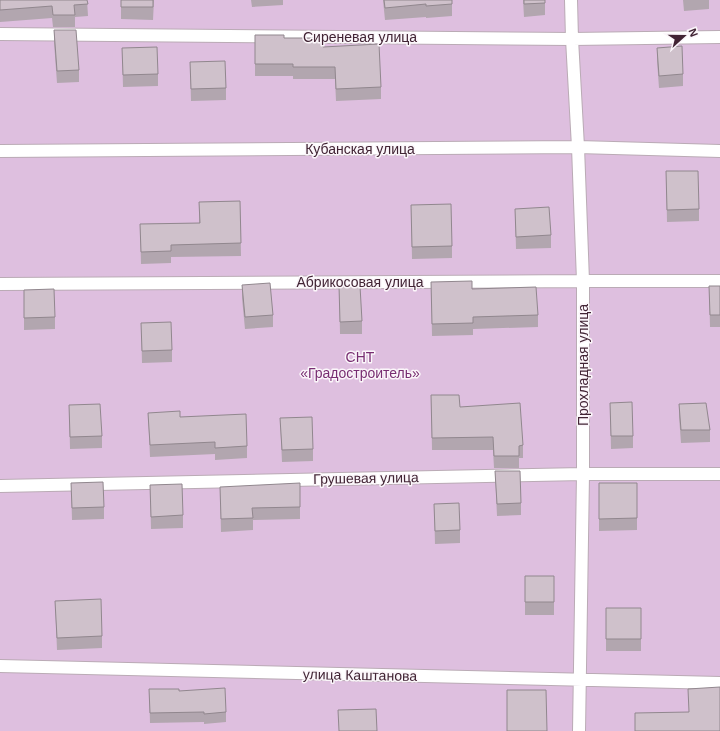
<svg xmlns="http://www.w3.org/2000/svg" width="720" height="731" font-family="Helvetica,sans-serif">
<style>
.green{fill:#debfdf}
.lines{fill:none;stroke-linecap:round;stroke-linejoin:round}
.minor-casing{stroke:#baabb5;stroke-width:14}
.minor{stroke:#fff;stroke-width:12}
.wall{fill:#b2a6af}
.building{fill:#cfc1cb;stroke:#91878e}
.labels{text-anchor:middle;stroke-width:3;stroke-linejoin:round;paint-order:stroke}
.street-label{font-size:14px;fill:#412434;stroke:#fbf6fa}
.park-label{font-size:14px;fill:#782e72;stroke:#fbf6fa}
</style>
<rect width="100%" height="100%" fill="#eee5ec"/>
<path class="green" d="M 0,0 L 720,0 L 720,731 L 0,731 Z"/>
<g class="lines">
<g class="minor-casing">
<path id="minor" d="M 571,0 L 572,39 L 578,147 L 583,281 L 583,474 L 579,731
M 0,34 L 572,39 L 720,37
M 0,151 L 578,147 L 720,151
M 0,284 L 583,281 L 720,281
M 0,486 L 583,474 L 720,474
M 0,666 L 720,683"/>
</g>
<use href="#minor" class="minor"/>
</g>
<path class="wall" d="M 0,0 L 87,0 L 88,16 L 75,17 L 75,27 L 53,27 L 52,18 L 0,22 Z
M 121,0 L 154,0 L 153,20 L 121,19 Z
M 251,0 L 283,0 L 283,5 L 252,7 Z
M 383,0 L 452,0 L 452,16 L 426,18 L 426,17 L 385,20 Z
M 523,0 L 545,0 L 545,15 L 524,17 Z
M 683,0 L 709,0 L 709,9 L 684,11 Z
M 54,30 L 79,70 L 79,82 L 57,83 L 54,42 Z
M 255,35 L 284,38 L 323,47 L 381,87 L 381,99 L 336,101 L 335,79 L 293,79 L 293,76 L 255,76 Z
M 122,48 L 158,74 L 158,86 L 123,87 Z
M 657,48 L 683,74 L 683,86 L 659,88 L 657,60 Z
M 190,62 L 226,88 L 226,100 L 191,101 Z
M 666,171 L 699,209 L 699,221 L 667,222 Z
M 240,201 L 241,256 L 171,257 L 171,263 L 141,264 L 140,224 L 199,223 L 199,202 Z
M 411,205 L 452,246 L 452,258 L 412,259 Z
M 515,209 L 551,235 L 551,248 L 516,249 Z
M 431,282 L 472,289 L 538,315 L 538,327 L 473,329 L 473,335 L 432,336 Z
M 242,285 L 273,315 L 273,327 L 245,329 L 242,298 Z
M 339,286 L 362,321 L 362,334 L 340,334 Z
M 709,286 L 720,286 L 720,327 L 710,327 Z
M 24,302 L 55,317 L 55,329 L 24,330 Z
M 141,323 L 172,350 L 172,362 L 142,363 Z
M 431,395 L 460,407 L 523,445 L 523,458 L 519,458 L 519,468 L 494,468 L 493,450 L 432,450 Z
M 610,403 L 633,436 L 633,448 L 611,449 Z
M 679,404 L 710,430 L 710,442 L 681,443 L 679,416 Z
M 69,405 L 102,436 L 102,448 L 70,449 Z
M 148,413 L 180,417 L 247,446 L 247,458 L 215,460 L 215,454 L 150,457 Z
M 280,418 L 313,449 L 313,461 L 282,462 Z
M 495,471 L 521,503 L 521,515 L 497,516 Z
M 71,483 L 104,507 L 104,519 L 72,520 Z
M 599,483 L 637,483 L 637,530 L 599,531 Z
M 150,485 L 183,515 L 183,528 L 151,529 Z
M 220,487 L 300,507 L 300,519 L 253,520 L 253,530 L 221,532 Z
M 434,504 L 460,530 L 460,543 L 435,544 Z
M 525,576 L 554,576 L 554,615 L 525,615 Z
M 55,601 L 102,636 L 102,648 L 57,650 Z
M 606,608 L 641,608 L 641,651 L 606,651 Z
M 149,689 L 179,691 L 226,712 L 226,722 L 204,724 L 204,722 L 150,723 Z"/>
<path class="building" d="M 0,0 L 87,0 L 88,4 L 74,5 L 75,15 L 53,15 L 52,6 L 0,10 Z
M 121,0 L 153,0 L 153,7 L 121,7 Z
M 384,0 L 452,0 L 452,4 L 426,6 L 426,4 L 385,8 Z
M 524,0 L 545,0 L 545,3 L 524,4 Z
M 54,30 L 76,30 L 79,70 L 57,71 Z
M 255,35 L 284,35 L 284,38 L 323,38 L 323,47 L 379,44 L 381,87 L 336,89 L 335,67 L 293,67 L 293,64 L 255,64 Z
M 682,46 L 683,74 L 659,76 L 657,48 Z
M 157,47 L 158,74 L 123,75 L 122,48 Z
M 225,61 L 226,88 L 191,89 L 190,62 Z
M 666,171 L 698,171 L 699,209 L 667,210 Z
M 240,201 L 241,243 L 171,245 L 171,251 L 141,252 L 140,224 L 200,223 L 199,202 Z
M 451,204 L 452,246 L 412,247 L 411,205 Z
M 549,207 L 551,235 L 516,237 L 515,209 Z
M 472,281 L 472,289 L 536,287 L 538,315 L 473,317 L 473,323 L 432,324 L 431,282 Z
M 270,283 L 273,315 L 245,317 L 242,285 Z
M 339,286 L 360,286 L 362,321 L 340,322 Z
M 709,286 L 720,286 L 720,315 L 710,315 Z
M 54,289 L 55,317 L 24,318 L 24,290 Z
M 171,322 L 172,350 L 142,351 L 141,323 Z
M 431,395 L 459,395 L 460,407 L 520,403 L 523,445 L 519,446 L 519,456 L 494,456 L 493,437 L 432,438 Z
M 632,402 L 633,436 L 611,436 L 610,403 Z
M 706,403 L 710,430 L 681,430 L 679,404 Z
M 100,404 L 102,436 L 70,437 L 69,405 Z
M 180,411 L 180,417 L 246,414 L 247,446 L 215,448 L 215,442 L 150,445 L 148,413 Z
M 312,417 L 313,449 L 282,450 L 280,418 Z
M 495,471 L 520,471 L 521,503 L 497,504 Z
M 103,482 L 104,507 L 72,508 L 71,483 Z
M 300,483 L 300,507 L 252,508 L 253,518 L 221,519 L 220,487 Z
M 599,483 L 637,483 L 637,518 L 599,519 Z
M 182,484 L 183,515 L 151,517 L 150,485 Z
M 459,503 L 460,530 L 435,531 L 434,504 Z
M 525,576 L 554,576 L 554,602 L 525,602 Z
M 101,599 L 102,636 L 57,638 L 55,601 Z
M 606,608 L 641,608 L 641,639 L 606,639 Z
M 720,687 L 720,731 L 635,731 L 635,713 L 689,712 L 688,689 Z
M 225,688 L 226,712 L 204,714 L 204,712 L 150,713 L 149,689 L 179,689 L 179,691 Z
M 507,690 L 546,690 L 547,731 L 507,731 Z
M 376,709 L 377,731 L 339,731 L 338,710 Z"/>
<g class="labels">
<g class="street-label">
<text x="360" y="42">Сиреневая улица</text>
<text x="360" y="154">Кубанская улица</text>
<text x="360" y="287">Абрикосовая улица</text>
<text transform="translate(583 365) rotate(-90)" y="5">Прохладная улица</text>
<text transform="translate(366 478) rotate(-1)" y="5">Грушевая улица</text>
<text transform="translate(360 675) rotate(1)" y="5">улица Каштанова</text>
</g>
<g class="park-label">
<text x="360" y="362">СНТ<tspan x="360" dy="16">«Градостроитель»</tspan></text>
</g>
</g>
<g transform="translate(684 36) rotate(69)" stroke="#fbf6fa" stroke-width="3" paint-order="stroke">
<path d="M0-3L7 15L0 10L-7 15Z" fill="#412434"/>
<text y="-6" font-size="11" font-weight="bold" text-anchor="middle" fill="#412434">N</text>
</g>
</svg>
